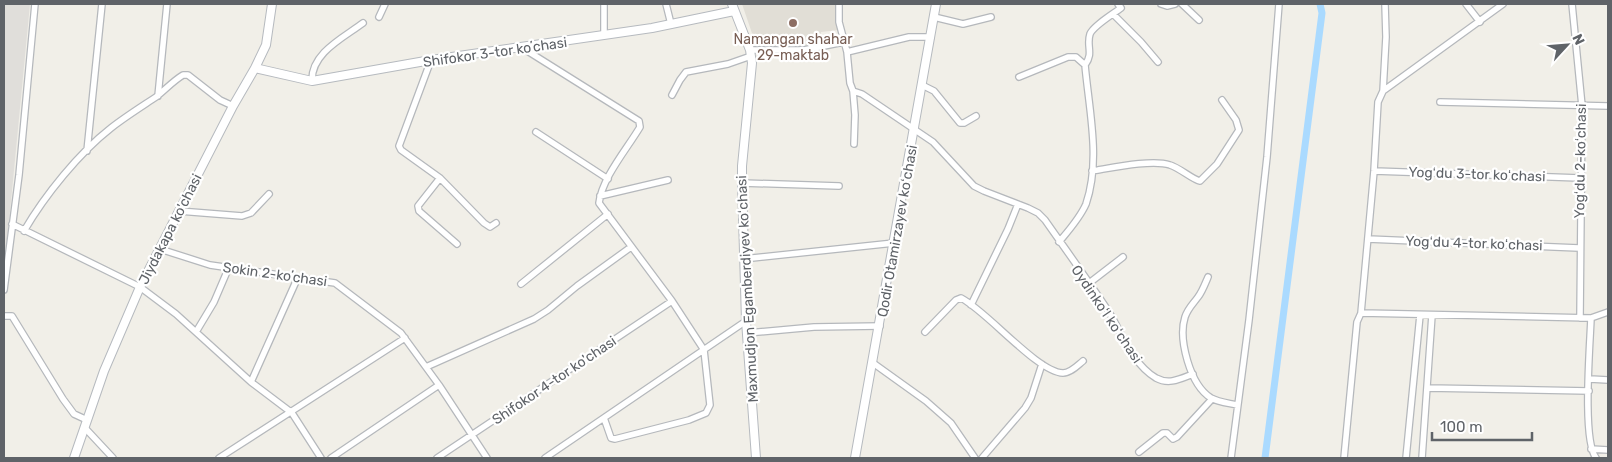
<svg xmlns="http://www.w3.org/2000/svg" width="1612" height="462" font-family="Rubik,sans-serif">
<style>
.industrial{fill:#e0deda}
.education{fill:#e1ded6}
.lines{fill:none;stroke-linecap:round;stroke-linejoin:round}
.canal{stroke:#aadaff;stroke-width:7}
.street-casing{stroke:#b5b8bc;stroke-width:8}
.secondary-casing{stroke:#b6babf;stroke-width:10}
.street{stroke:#fff;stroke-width:5.5}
.secondary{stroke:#fff;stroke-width:8}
.education-dot{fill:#8d6e63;stroke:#fff;stroke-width:2}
.labels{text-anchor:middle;stroke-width:4.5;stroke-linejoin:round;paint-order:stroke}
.education-label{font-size:14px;fill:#785e54;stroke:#fff}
.street-label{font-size:14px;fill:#5f6368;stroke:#fff}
</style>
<rect width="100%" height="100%" fill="#f1efe8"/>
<path class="industrial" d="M 4,4 L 30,4 L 4,274 Z"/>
<path class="education" d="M 742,4 L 839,4 L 838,30 L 821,32 L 819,44 L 801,47 L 760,46 L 754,39 Z"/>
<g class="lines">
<path class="canal" d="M 1265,458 L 1322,13 L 1320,4"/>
<g class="street-casing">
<path id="street" d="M 666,4 L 671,24
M 839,4 L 839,22 L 847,52 L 850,83 L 853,91 L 855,115 L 854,144
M 1161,4 L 1167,6 L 1175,4
M 1182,4 L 1199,20
M 1466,4 L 1480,22
M 1572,4 L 1582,106 L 1580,318
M 1113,14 L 1141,42 L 1158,62
M 379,17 L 385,4
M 934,17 L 963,24 L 991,17
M 604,35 L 604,4
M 521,47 L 639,121 L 640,127 C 627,149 602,178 599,203 L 672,301 L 704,350 L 710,405 L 706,413 L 689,420 L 615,439 L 611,438 L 604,418
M 750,50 L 804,50 L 844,42
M 847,52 L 909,37 L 931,37
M 431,60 L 399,146 L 401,150 L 440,178 L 484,223 L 490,227 L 496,223
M 1019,77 L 1068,57 L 1076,57 L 1085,65
M 312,81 C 311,53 343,38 363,23
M 922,85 L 934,91 L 960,123 L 964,123 L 976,116
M 853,91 L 862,94 L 933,142 L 974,186 L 984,191 L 1028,208 L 1038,213 L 1045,220 C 1066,250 1087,279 1107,309 C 1122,332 1131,363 1156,378 C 1169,385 1180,379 1193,374
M 1383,91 L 1503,4
M 672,95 L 680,80 L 686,72 L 728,64 L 751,56
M 158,96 L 167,4
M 1440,102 L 1608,106
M 536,132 L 608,179
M 87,151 L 102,4
M 1092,171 C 1111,168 1152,159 1170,165 C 1180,168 1193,180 1200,181 L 1217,164 L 1239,130 L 1236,120 L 1222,100
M 1374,171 L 1580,178
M 440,178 L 418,206 L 419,211 L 457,244
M 742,183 L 839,186
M 600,196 L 668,180
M 179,211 L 242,216 L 251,213 L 269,194
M 12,224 L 140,287 L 176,314 L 251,382 L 292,413 L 321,458
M 24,231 C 45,195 79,153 111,128 C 125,117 141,107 156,97 C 165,90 173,81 183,75 L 188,75 L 220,100 L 233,106
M 1368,239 L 1579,248
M 1059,242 C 1069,230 1080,218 1086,204 C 1101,160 1089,110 1085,65 C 1094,53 1086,46 1090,34 C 1093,26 1113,14 1121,8 L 1118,4
M 160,249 L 210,265 L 335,283 L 401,333 L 439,385 L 487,458
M 743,259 L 894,243
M 1208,277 C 1205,284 1202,292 1198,297 C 1193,304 1188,308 1185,317 C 1178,339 1190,385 1211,398 C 1218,402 1228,403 1237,405
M 521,284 L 608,214
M 1088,284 L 1123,257
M 4,290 L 19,175 L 35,4
M 971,305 L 1008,229 L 1018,204
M 1361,313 L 1591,318 L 1608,312
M 4,316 L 12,316 L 63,399 L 74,414 L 87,420
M 1591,318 C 1590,346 1582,440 1596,458
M 196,332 L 214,302 L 229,267
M 925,332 L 956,300 L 961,298 C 987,311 1037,372 1063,373 C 1071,373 1078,365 1083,361
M 747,333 L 814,327 L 880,326
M 873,363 L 926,401 L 951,423 L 975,458
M 426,367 L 534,319 L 548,310 L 577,286 L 631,247
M 1590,379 L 1608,380
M 251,382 L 298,277
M 1427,388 L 1589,391
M 85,428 L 113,458
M 1591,449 L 1608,450
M 1139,452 L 1163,433 L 1167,433 L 1173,439 L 1177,437 L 1212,399
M 219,458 L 405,338
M 331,458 L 439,385
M 437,458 L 672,301
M 545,458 L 746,321
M 982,458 L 1025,408 L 1031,398 L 1042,364
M 1231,458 L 1249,320 L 1267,157 L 1279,4
M 1344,458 L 1357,322 L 1361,313 L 1374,171 L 1378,102 L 1383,91 L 1386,37 L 1385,4
M 1406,458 L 1420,315
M 1422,458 L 1432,315"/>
</g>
<g class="secondary-casing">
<path id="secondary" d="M 732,4 L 750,50 L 752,63 L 742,166 L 742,183 L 746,321 L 756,458
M 255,68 L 312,81 L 431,60 L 652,28 L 734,11
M 74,458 L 104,371 L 140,287 L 233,106 L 255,68 L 266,45 L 272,4
M 855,458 L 936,4"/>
</g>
<use href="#street" class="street"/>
<use href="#secondary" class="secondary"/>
</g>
<circle class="education-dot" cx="793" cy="23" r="5"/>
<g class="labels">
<g class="education-label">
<text x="793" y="44">Namangan shahar<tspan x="793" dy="16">29-maktab</tspan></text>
</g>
<g class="street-label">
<text transform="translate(495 52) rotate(-8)" y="5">Shifokor 3-tor koʼchasi</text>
<text transform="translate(1580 161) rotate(-89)" y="5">Yogʻdu 2-koʻchasi</text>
<text transform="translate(1477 174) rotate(2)" y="5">Yogʻdu 3-tor koʻchasi</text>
<text transform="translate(170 229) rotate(-63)" y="5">Jiydakapa ko'chasi</text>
<text transform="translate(897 231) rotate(-80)" y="5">Qodir Otamirzayev koʻchasi</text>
<text transform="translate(1474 243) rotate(2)" y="5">Yogʻdu 4-tor koʻchasi</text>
<text transform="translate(275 274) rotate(8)" y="5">Sokin 2-koʼchasi</text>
<text transform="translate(747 289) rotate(-93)" y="5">Maxmudjon Egamberdiyev koʻchasi</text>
<text transform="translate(1107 314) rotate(56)" y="5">Oydinkoʻl koʻchasi</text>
<text transform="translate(554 380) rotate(-34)" y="5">Shifokor 4-tor ko'chasi</text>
</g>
</g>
<rect width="1612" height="462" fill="none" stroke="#5f6368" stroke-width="10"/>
<g transform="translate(1567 45) rotate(64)" stroke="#ffffff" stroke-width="4" paint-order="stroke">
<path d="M0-4L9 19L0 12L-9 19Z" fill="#5f6368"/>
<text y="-8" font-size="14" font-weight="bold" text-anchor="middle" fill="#5f6368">N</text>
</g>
<path d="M1432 432v8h100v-8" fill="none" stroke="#5f6368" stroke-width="2.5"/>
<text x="1440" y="432" font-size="15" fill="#5f6368" stroke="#ffffff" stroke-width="4" paint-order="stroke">100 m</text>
</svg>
